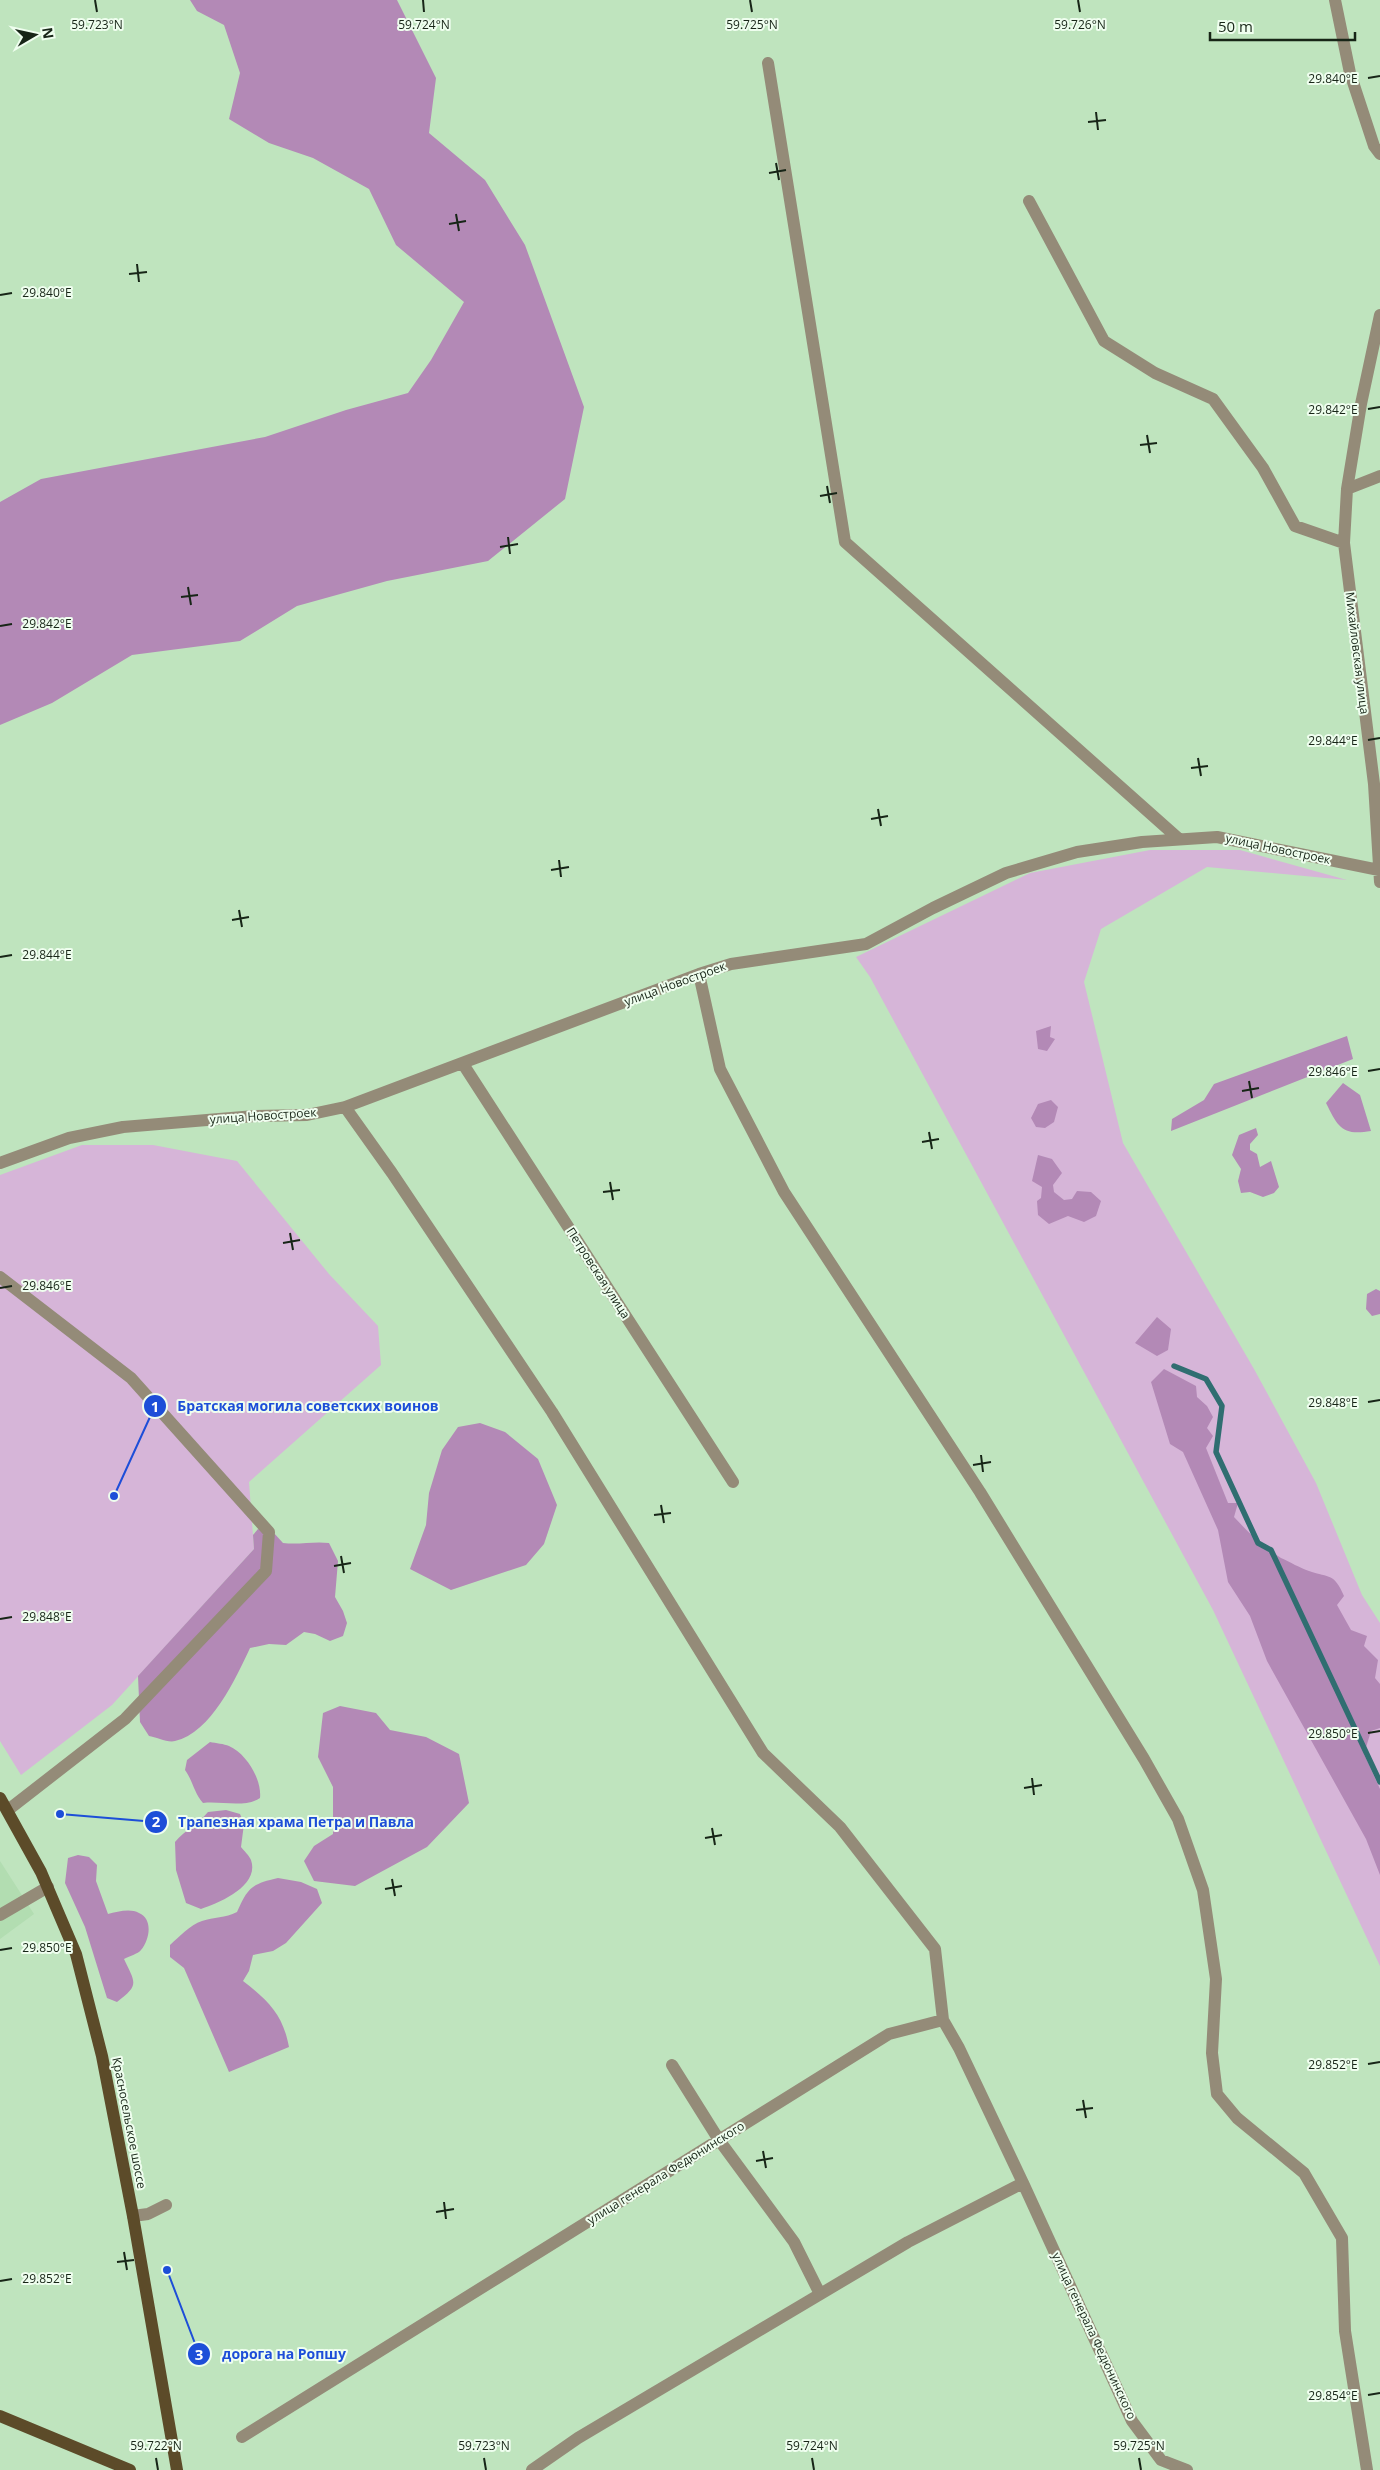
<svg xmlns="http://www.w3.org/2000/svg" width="1380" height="2470" font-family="'Open Sans',sans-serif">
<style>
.built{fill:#b2ddb1}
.green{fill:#d6b5d8}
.forest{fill:#b389b6}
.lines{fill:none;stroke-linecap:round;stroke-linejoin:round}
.stream{stroke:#306e71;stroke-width:5.5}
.minor{stroke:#948b78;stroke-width:12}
.major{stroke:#5c4b29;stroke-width:12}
.ticks{fill:none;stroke:#172517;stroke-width:2}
.labels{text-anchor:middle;stroke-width:4;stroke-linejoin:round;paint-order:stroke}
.street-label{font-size:12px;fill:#172517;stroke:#effeef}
.ticks-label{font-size:12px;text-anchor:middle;fill:#172517;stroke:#effeef;stroke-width:4;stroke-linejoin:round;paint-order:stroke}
.leader{fill:none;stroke:#1d4ed8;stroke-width:2}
.callout-dot{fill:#1d4ed8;stroke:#effeef;stroke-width:2}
.mark-label{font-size:15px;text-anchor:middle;font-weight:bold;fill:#fff}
.callout-label{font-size:14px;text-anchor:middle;font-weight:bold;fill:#1d4ed8;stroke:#effeef;stroke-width:4;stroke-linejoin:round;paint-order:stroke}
</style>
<rect width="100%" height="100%" fill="#bfe4be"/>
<path class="built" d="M 0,1861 L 34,1914 L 0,1939 Z"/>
<path class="green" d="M 1150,850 L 1240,850 L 1347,880 L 1207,867 L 1101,929 L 1084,982 L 1123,1143 L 1254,1369 L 1316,1483 L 1362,1595 L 1380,1623 L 1380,1966 L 1213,1610 L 870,977 L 856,957 L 1030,873 Z
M 82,1145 L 153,1145 L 237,1161 L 329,1274 L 378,1326 L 381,1365 L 249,1482 L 254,1549 L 112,1705 L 21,1775 L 0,1741 L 0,1175 Z"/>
<path class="forest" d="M 190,0 L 397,0 L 436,78 L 429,133 L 485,180 L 525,245 L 584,407 L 565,499 L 488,561 L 387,581 L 297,606 L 240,641 L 132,655 L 52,703 L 0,725 L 0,502 L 41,479 L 265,437 L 346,410 L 408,393 L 431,360 L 464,302 L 396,245 L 369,189 L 313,158 L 269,143 L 229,119 L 240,73 L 224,25 L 197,11 Z
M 1051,1026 L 1050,1037 L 1055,1039 L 1047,1051 L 1038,1049 L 1036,1031 Z
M 1347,1036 L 1353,1059 L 1171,1131 L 1172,1119 L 1204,1100 L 1214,1084 Z
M 1343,1083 L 1360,1095 L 1371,1131 C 1342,1136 1338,1127 1326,1103 Z
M 1051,1100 L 1058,1107 L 1054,1122 L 1045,1128 L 1036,1127 L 1031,1118 L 1038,1104 Z
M 1256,1128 L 1258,1135 L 1250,1144 L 1250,1150 L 1257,1154 L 1260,1167 L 1271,1161 L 1279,1187 L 1274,1193 L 1263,1197 L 1250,1192 L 1241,1193 L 1238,1181 L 1241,1169 L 1232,1155 L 1239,1135 Z
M 1038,1155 L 1052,1159 L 1062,1173 L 1053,1185 L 1054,1192 L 1064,1200 L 1072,1199 L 1077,1191 L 1091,1192 L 1101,1201 L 1096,1216 L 1084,1222 L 1068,1216 L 1049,1224 L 1038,1215 L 1037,1201 L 1041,1198 L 1042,1187 L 1032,1181 Z
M 1376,1289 L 1380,1291 L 1380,1314 L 1372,1316 L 1366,1309 L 1367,1294 Z
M 1157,1317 L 1171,1329 L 1168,1350 L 1157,1356 L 1135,1343 Z
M 1164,1369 L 1196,1386 L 1197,1397 L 1207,1406 L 1213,1417 L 1207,1428 L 1213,1436 L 1206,1448 L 1228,1503 L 1238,1503 L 1234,1517 C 1249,1533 1263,1547 1281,1558 C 1290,1562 1300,1568 1309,1571 C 1330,1578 1334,1573 1344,1596 L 1337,1605 L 1351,1630 L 1367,1636 L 1364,1646 L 1378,1660 L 1375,1678 L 1380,1684 L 1380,1728 L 1371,1731 L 1364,1754 L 1380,1789 L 1380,1875 L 1366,1839 L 1267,1661 L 1250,1616 L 1228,1582 L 1218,1530 L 1183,1452 L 1170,1444 L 1151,1382 Z
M 480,1423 L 505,1432 L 538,1459 L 557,1505 L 544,1544 L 526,1565 L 451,1590 L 410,1569 L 426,1525 L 429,1493 L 442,1450 L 458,1427 Z
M 258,1529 L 273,1532 L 283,1543 C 300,1545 313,1541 329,1543 L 338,1561 L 335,1597 L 343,1611 L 347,1623 L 343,1636 L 330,1641 L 315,1634 L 304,1632 L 286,1645 L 269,1644 L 250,1648 C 236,1678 211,1733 175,1741 C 168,1743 156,1737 149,1736 L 140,1722 L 138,1676 L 254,1549 L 253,1535 Z
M 340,1706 L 376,1713 L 390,1730 L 426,1737 L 459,1754 L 469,1803 L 427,1847 L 355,1886 L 314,1881 L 304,1861 L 314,1846 L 333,1834 L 333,1787 L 318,1757 L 323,1713 Z
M 210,1742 C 216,1743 224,1744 229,1746 C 247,1754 262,1780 260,1798 C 245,1808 222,1801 203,1803 C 194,1793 193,1781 185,1770 L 187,1760 Z
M 226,1810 L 240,1814 L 244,1824 L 241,1847 C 244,1851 249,1855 251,1860 C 260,1886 219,1903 201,1909 L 186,1903 L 176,1870 L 175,1842 C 185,1830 198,1824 208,1812 Z
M 78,1855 L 89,1857 L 97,1865 L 96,1881 L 108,1914 C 117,1912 130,1908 139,1913 C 153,1919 150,1939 141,1950 C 138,1954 129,1956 124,1959 C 136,1984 139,1985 117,2002 L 107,1998 L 85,1927 L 65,1883 L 68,1858 Z
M 278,1878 L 301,1882 L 317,1889 L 322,1903 L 286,1943 L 273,1951 L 253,1955 L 249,1971 L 243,1981 C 269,2001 283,2015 289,2047 L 229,2072 L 184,1968 L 170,1957 L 170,1945 C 179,1937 190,1925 202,1921 C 214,1917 225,1918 237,1912 C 248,1888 251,1884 278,1878 Z"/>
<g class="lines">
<path class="stream" d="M 1174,1366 L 1206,1379 L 1222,1406 L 1216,1452 L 1258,1543 L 1271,1550 L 1380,1782"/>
<path class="minor" d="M 1335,0 L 1350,73 L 1374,146 L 1380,154
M 768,63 L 845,542 L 1179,839
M 1029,201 L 1104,341 L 1155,373 L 1213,399 L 1263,468 L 1295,526 L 1344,543
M 1380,315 L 1361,404 L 1347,489 L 1344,543 L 1374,784 L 1380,882
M 1347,489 L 1380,476
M 699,974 L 720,1069 L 784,1192 L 980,1492 L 1144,1759 L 1178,1819 L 1203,1890 L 1216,1979 L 1212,2053 L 1217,2094 L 1237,2118 L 1304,2173 L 1342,2238 L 1345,2331 L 1367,2470
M 463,1064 L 733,1482
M 345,1107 L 392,1173 L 552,1412 L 763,1753 L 840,1827 L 935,1949 L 943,2020 L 959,2048 L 1023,2183
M 0,1163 L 69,1138 L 123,1127 L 255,1116 L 307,1115 L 345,1107 L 699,974 L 731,964 L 866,944 L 933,908 L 1006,873 L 1077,852 L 1142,842 L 1217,837 L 1379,870
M 0,1277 L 131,1378 L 269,1532 L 266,1571 L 125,1719 L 8,1810
M 0,1915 L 48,1887
M 672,2065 L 719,2140 L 794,2242 L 820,2294
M 133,2216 L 148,2214 L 166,2205
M 242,2437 L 889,2034 L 943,2020
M 532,2470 L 578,2438 L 908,2242 L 1023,2183 L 1132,2421 L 1161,2460 L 1187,2470"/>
<path class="major" d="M 0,1798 L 41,1872 L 76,1954 L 102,2056 L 133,2216 L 177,2470
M 0,2416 L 130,2470"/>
</g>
<path class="ticks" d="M 95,0 L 97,12M 423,0 L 424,12M 750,0 L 752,12M 1078,0 L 1080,12M 1368,78 L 1380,76M 1096,112 L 1098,130M 1088,122 L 1106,120M 776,163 L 779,180M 769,173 L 786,170M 456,214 L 459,231M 449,224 L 466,221M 137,264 L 139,282M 129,274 L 147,272M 0,295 L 12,293M 1368,409 L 1380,407M 1147,435 L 1150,453M 1140,445 L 1157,443M 827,486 L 830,503M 820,496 L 837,493M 508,537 L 510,554M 500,547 L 518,544M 188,587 L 191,605M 181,597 L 198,595M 0,626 L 12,624M 1368,740 L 1380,738M 1198,758 L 1201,776M 1191,768 L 1208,766M 878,809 L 881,826M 871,819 L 888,816M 559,860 L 561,877M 551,870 L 569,867M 239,910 L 242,927M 232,920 L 249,917M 0,957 L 12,955M 1368,1071 L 1380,1069M 1249,1081 L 1252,1098M 1242,1091 L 1259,1088M 929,1132 L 932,1149M 922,1142 L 939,1139M 610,1182 L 613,1200M 603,1192 L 620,1190M 290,1233 L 293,1250M 283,1243 L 300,1240M 0,1288 L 12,1286M 1368,1402 L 1380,1400M 981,1455 L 983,1472M 973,1465 L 991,1462M 661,1505 L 664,1523M 654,1515 L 671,1513M 341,1556 L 344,1573M 334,1566 L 351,1563M 0,1619 L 12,1617M 1368,1733 L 1380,1731M 1032,1778 L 1034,1795M 1024,1788 L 1042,1785M 712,1828 L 715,1845M 705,1838 L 722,1835M 392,1879 L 395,1896M 385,1889 L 402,1886M 0,1950 L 12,1948M 1368,2064 L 1380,2062M 1083,2100 L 1086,2118M 1076,2110 L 1093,2108M 763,2151 L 766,2168M 756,2161 L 773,2158M 444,2202 L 446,2219M 436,2212 L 454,2209M 124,2252 L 127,2270M 117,2262 L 134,2260M 0,2281 L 12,2279M 1368,2395 L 1380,2393M 156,2458 L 158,2470M 484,2458 L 486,2470M 812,2458 L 814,2470M 1139,2458 L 1141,2470"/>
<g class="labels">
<g class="street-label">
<text transform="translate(1357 653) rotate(83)" y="4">Михайловская улица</text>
<text transform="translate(1278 849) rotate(12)" y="4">улица Новостроек</text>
<text transform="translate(675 984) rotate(-20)" y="4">улица Новостроек</text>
<text transform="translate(263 1116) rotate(-4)" y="4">улица Новостроек</text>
<text transform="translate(598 1273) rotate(57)" y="4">Петровская улица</text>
<text transform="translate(129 2123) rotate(79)" y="4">Красносельское шоссе</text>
<text transform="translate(666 2173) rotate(-32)" y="4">улица генерала Федюнинского</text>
<text transform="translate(1094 2336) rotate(65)" y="4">улица генерала Федюнинского</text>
</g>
</g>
<g class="ticks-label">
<text x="97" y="29">59.723°N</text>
<text x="424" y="29">59.724°N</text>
<text x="752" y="29">59.725°N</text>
<text x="1080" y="29">59.726°N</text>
<text x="1333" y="83">29.840°E</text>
<text x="47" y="297">29.840°E</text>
<text x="1333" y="414">29.842°E</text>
<text x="47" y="628">29.842°E</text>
<text x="1333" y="745">29.844°E</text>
<text x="47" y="959">29.844°E</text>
<text x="1333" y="1076">29.846°E</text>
<text x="47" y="1290">29.846°E</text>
<text x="1333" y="1407">29.848°E</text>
<text x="47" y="1621">29.848°E</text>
<text x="1333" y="1738">29.850°E</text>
<text x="47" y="1952">29.850°E</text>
<text x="1333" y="2069">29.852°E</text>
<text x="47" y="2283">29.852°E</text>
<text x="1333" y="2400">29.854°E</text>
<text x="156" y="2450">59.722°N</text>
<text x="484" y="2450">59.723°N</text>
<text x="812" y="2450">59.724°N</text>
<text x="1139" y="2450">59.725°N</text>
</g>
<path class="leader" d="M114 1496L155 1406M60 1814L156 1822M167 2270L199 2354"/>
<g class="callout-dot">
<circle cx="114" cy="1496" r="5"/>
<circle cx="60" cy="1814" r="5"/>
<circle cx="167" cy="2270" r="5"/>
<circle cx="155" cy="1406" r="12"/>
<circle cx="156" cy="1822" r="12"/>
<circle cx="199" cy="2354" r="12"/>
</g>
<g class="mark-label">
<text x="155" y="1412">1</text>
<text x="156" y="1827">2</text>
<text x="199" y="2360">3</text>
</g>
<g class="callout-label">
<text x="308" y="1411">Братская могила советских воинов</text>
<text x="296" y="1827">Трапезная храма Петра и Павла</text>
<text x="284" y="2359">дорога на Ропшу</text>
</g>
<g transform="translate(35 35) rotate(81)" stroke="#effeef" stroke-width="4" paint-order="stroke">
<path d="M0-4L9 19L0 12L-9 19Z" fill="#172517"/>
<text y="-8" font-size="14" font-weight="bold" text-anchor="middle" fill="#172517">N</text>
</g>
<path d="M1210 32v8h145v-8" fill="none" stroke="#172517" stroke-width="2.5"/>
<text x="1218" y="32" font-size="15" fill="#172517" stroke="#effeef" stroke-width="4" paint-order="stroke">50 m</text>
</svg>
